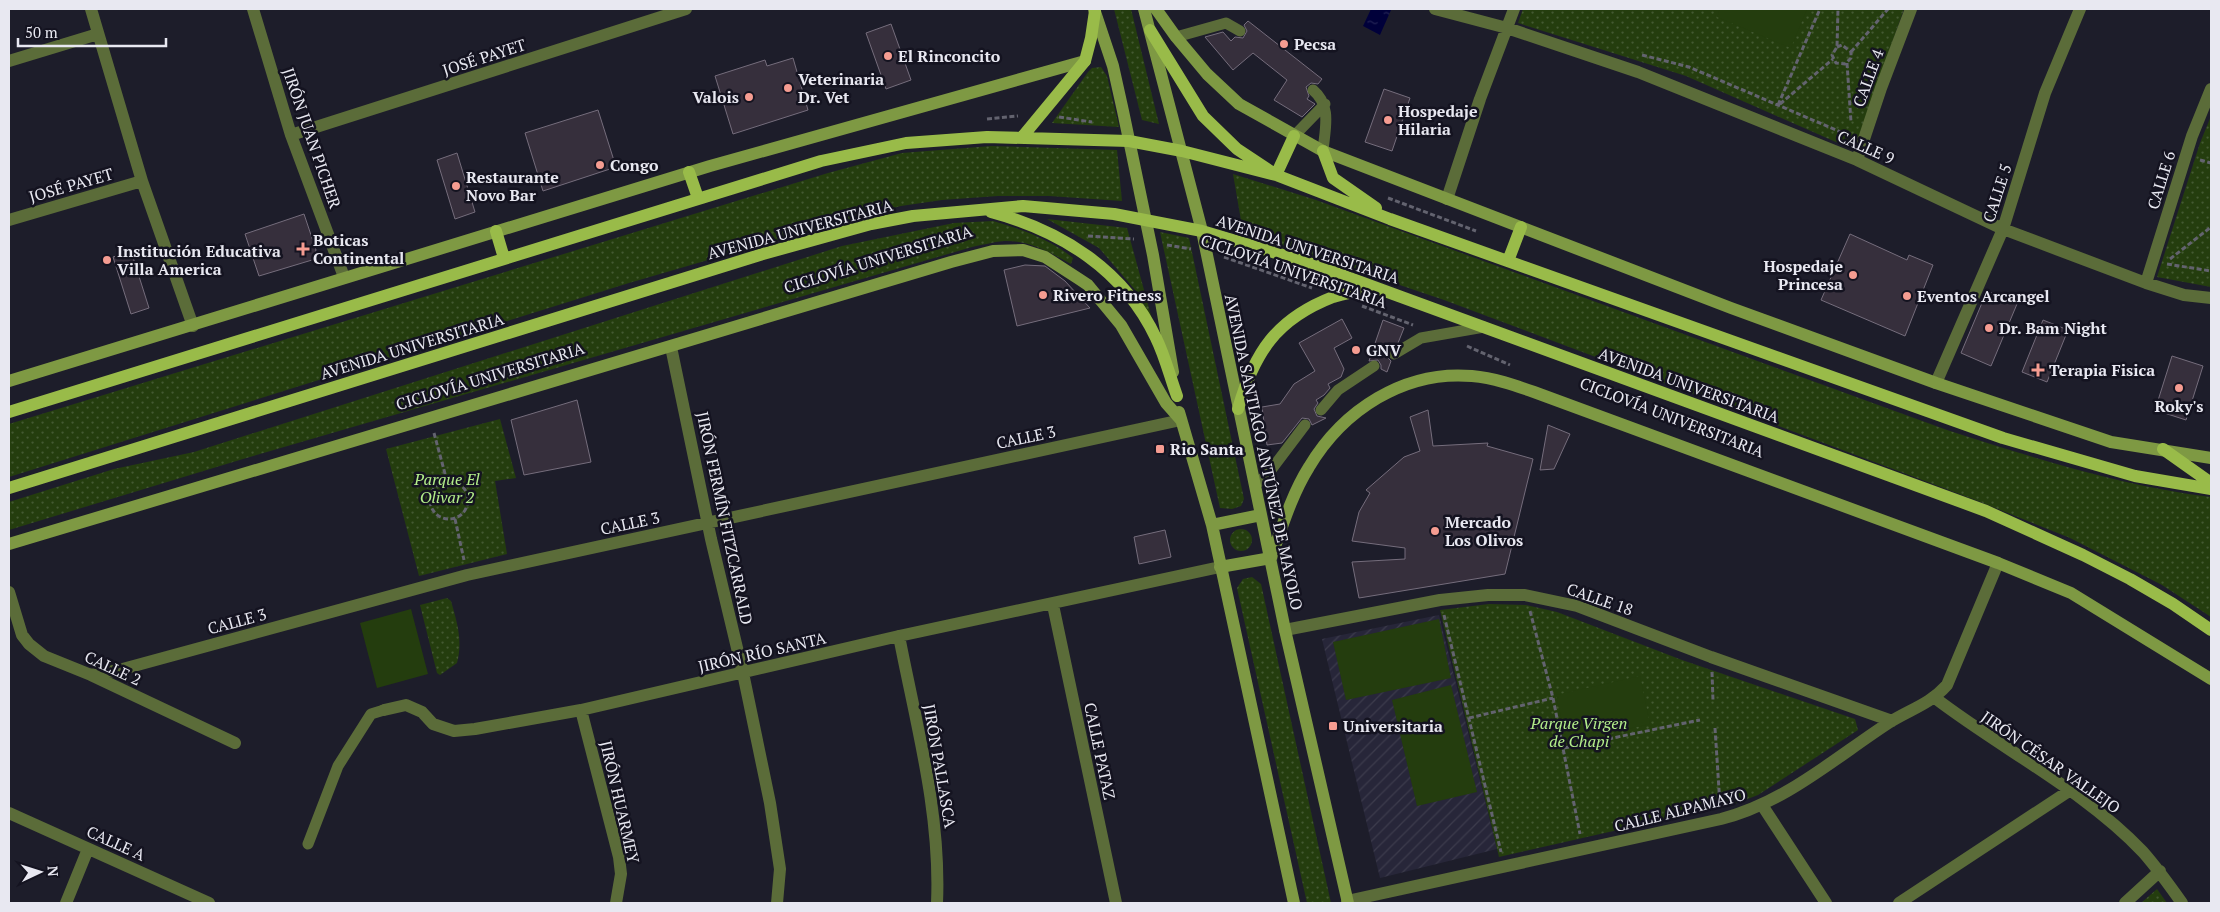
<svg xmlns="http://www.w3.org/2000/svg" width="2220" height="912" font-family="'PT Serif',serif">
<style>
.industrial{fill:url(#industrial-furrows)}
.green{fill:url(#green-dots)}
.pitch{fill:#243d0e}
.water{fill:url(#water-ripples)}
.building{fill:#362f3c;stroke:#756d7c}
.lines{fill:none;stroke-linecap:round;stroke-linejoin:round}
.path{stroke:#63636f;stroke-width:3;stroke-dasharray:5 2.5;stroke-linecap:butt}
.lane{stroke:#5b6c39;stroke-width:11}
.street{stroke:#5b6c39;stroke-width:12}
.secondary{stroke:#7e9943;stroke-width:12}
.primary{stroke:#99bb49;stroke-width:12}
.poi-dot{fill:#f59c91;stroke:#141320;stroke-width:2}
.labels{text-anchor:middle;stroke-width:5;stroke-linejoin:round;paint-order:stroke}
.poi-label{font-size:16px;font-weight:bold;fill:#e8e8f1;stroke:#141320;text-anchor:start}
.street-label{font-size:16px;fill:#e8e8f1;stroke:#141320}
.park-label{font-size:16px;font-style:italic;fill:#b3ee8a;stroke:#141320}
</style>
<defs>
<pattern id="industrial-furrows" width="10" height="10" patternUnits="userSpaceOnUse" patternTransform="scale(1.25)"><rect width="10" height="10" fill="#272639"/><path d="M-1 1l2-2M0 10L10 0M9 11l2-2" fill="none" stroke="#3c3b4c"/></pattern>
<pattern id="green-dots" width="8" height="8" patternUnits="userSpaceOnUse" patternTransform="scale(1.25)"><rect width="8" height="8" fill="#243d0e"/><path d="M2 2h.1M6 6h.1" fill="none" stroke="#445932" stroke-width="1.8" stroke-linecap="round"/></pattern>
<pattern id="water-ripples" width="26" height="14" patternUnits="userSpaceOnUse" patternTransform="scale(1.25)"><rect width="26" height="14" fill="#00003a"/><path d="M2 4q2-2 4 0t4 0M15 11q2-2 4 0t4 0" fill="none" stroke="#252557"/></pattern>
</defs>
<rect width="100%" height="100%" fill="#1d1d2a"/>
<path class="industrial" d="M 1439,615 L 1497,849 L 1380,878 L 1322,639 Z"/>
<path class="green" d="M 1114,9 L 1131,9 L 1159,124 L 1142,120 Z
M 1523,9 L 1904,9 L 1854,150 L 1686,76 L 1518,23 Z
M 1101,67 L 1107,76 L 1119,127 L 1052,123 L 1088,72 L 1092,68 Z
M 2211,116 L 2211,287 L 2157,277 L 2200,143 Z
M 991,146 L 1117,150 L 1122,201 L 1049,196 L 998,196 L 942,200 L 901,206 L 839,222 L 629,283 L 9,477 L 9,424 L 828,173 L 902,153 Z
M 1233,174 L 1316,200 L 1947,430 C 2034,458 2121,486 2211,497 L 2211,617 L 2162,585 L 2070,538 L 1978,501 L 1444,300 L 1243,232 Z
M 1047,219 L 1127,228 L 1152,319 L 1136,291 L 1099,248 Z
M 993,221 C 1021,229 1050,239 1073,258 L 1071,264 C 1051,253 1029,240 1004,241 C 993,242 982,245 972,247 L 243,459 L 9,530 L 9,502 L 114,469 L 194,452 L 842,246 L 954,223 Z
M 1160,232 L 1189,238 L 1244,499 L 1241,506 L 1232,509 L 1220,508 Z
M 500,419 L 516,478 L 495,481 L 507,554 L 419,576 L 386,449 Z
M1230 540a11 11 0 1 1 22 0a11 11 0 1 1-22 0Z
M 1252,577 L 1261,584 L 1331,903 L 1307,903 L 1237,588 L 1243,579 Z
M 447,598 L 451,601 C 457,622 463,641 457,663 L 440,675 L 437,673 L 420,605 Z
M 1489,604 L 1526,605 L 1557,612 L 1682,660 L 1855,719 L 1858,730 L 1758,795 L 1737,803 L 1499,857 L 1440,610 Z
M 2157,889 L 2167,903 L 2141,903 Z"/>
<path class="pitch" d="M 1720,9 L 1807,9 L 1791,48 L 1717,17 Z
M 411,609 L 428,674 L 377,688 L 360,623 Z
M 1439,619 L 1451,678 L 1346,700 L 1333,642 Z
M 1640,676 L 1650,724 L 1567,743 L 1556,695 Z
M 1451,685 L 1477,792 L 1417,806 L 1392,700 Z"/>
<path class="water" d="M 1371,9 L 1391,10 L 1380,35 L 1363,26 Z"/>
<path class="building" d="M 1248,21 L 1322,79 L 1318,84 L 1311,83 L 1306,87 L 1309,96 L 1307,99 L 1315,104 L 1302,117 L 1274,100 L 1287,80 L 1253,53 L 1233,70 L 1205,37 L 1223,32 L 1231,41 L 1235,37 L 1243,38 L 1247,31 L 1244,25 Z
M 891,24 L 911,80 L 886,89 L 866,33 Z
M 793,58 L 808,110 L 733,134 L 715,76 L 765,60 L 767,66 Z
M 1384,89 L 1410,98 L 1392,151 L 1365,142 Z
M 598,110 L 616,167 L 543,191 L 525,133 Z
M 457,153 L 475,212 L 455,219 L 437,160 Z
M 304,214 L 316,250 L 312,260 L 259,276 L 245,234 Z
M 1850,234 L 1907,260 L 1909,255 L 1933,265 L 1905,336 L 1821,300 Z
M 131,251 L 149,308 L 131,314 L 113,257 Z
M 1025,265 L 1045,266 L 1065,281 L 1090,308 L 1017,326 L 1004,270 Z
M 1987,291 L 2017,304 L 1991,366 L 1961,353 Z
M 1342,319 L 1352,338 L 1334,348 L 1344,369 L 1341,377 L 1328,384 L 1330,388 L 1324,395 L 1316,400 L 1318,403 L 1314,409 L 1317,416 L 1326,418 L 1312,425 L 1309,419 L 1302,418 L 1282,443 L 1267,445 L 1262,407 L 1280,404 L 1294,384 L 1315,371 L 1299,343 Z
M 1383,320 L 1404,328 L 1398,343 L 1387,351 L 1387,357 L 1391,361 L 1387,372 L 1381,369 L 1381,365 L 1378,360 L 1369,361 Z
M 2043,320 L 2068,330 L 2047,382 L 2022,372 Z
M 2172,356 L 2203,366 L 2186,420 L 2155,410 Z
M 577,400 L 591,462 L 524,475 L 511,420 Z
M 1428,410 L 1433,446 L 1488,443 L 1487,446 L 1533,459 L 1505,574 L 1359,598 L 1352,562 L 1405,559 L 1405,548 L 1352,541 L 1359,512 L 1370,493 L 1366,490 L 1404,457 L 1420,451 L 1410,417 Z
M 1548,425 L 1570,434 L 1554,469 L 1540,470 Z
M 1165,530 L 1171,557 L 1139,564 L 1134,537 Z"/>
<g class="lines">
<path class="path" d="M 1837,47 L 1842,45 L 1851,52 L 1851,58 L 1845,64 L 1836,63 L 1832,55 L 1837,47 L 1838,9
M 1851,52 L 1888,9
M 1642,55 L 1689,67 L 1850,136
M 1847,63 L 1851,122
M 1780,104 L 1833,59
M 1778,105 L 1820,9
M 1059,117 L 1092,122
M 987,119 L 1018,116
M 2200,160 L 2211,163
M 1388,198 L 1476,231
M 1088,236 L 1134,239
M 1167,245 L 1191,249
M 1224,257 L 1312,288
M 2170,259 L 2211,227
M 2167,264 L 2211,271
M 1362,306 L 1413,325
M 1467,346 L 1510,365
M 434,433 L 447,481
M430 500a19 19 0 1 1 38 0a19 19 0 1 1-38 0Z
M 455,519 L 464,560
M 1530,611 L 1553,698 L 1580,834
M 1444,615 L 1501,852
M 1712,672 L 1713,701
M 1469,718 L 1553,698
M 1715,728 L 1720,805
M 1564,748 L 1700,720"/>
<path class="lane" d="M 1176,37 L 1226,23 L 1240,31
M 1313,90 C 1332,106 1325,128 1323,151
M 1294,136 L 1325,104
M 1394,354 L 1421,338 L 1484,327
M 1321,410 L 1338,390 L 1374,366
M 1255,485 L 1268,474 L 1305,425
M 308,844 L 338,766 L 371,714 L 384,710"/>
<path class="street" d="M 91,9 L 142,181 L 193,326
M 253,9 L 291,135 L 344,277
M 1435,9 L 1507,28 L 1638,72 L 1857,160 L 2003,229 L 2146,283 L 2184,295 L 2211,298
M 9,61 L 98,34
M 291,135 L 686,9
M 1857,160 L 1881,88 L 1911,9
M 1447,199 L 1480,99 L 1514,9
M 9,220 L 142,181
M 2146,283 L 2192,136 L 2211,89
M 671,347 L 711,539 L 743,673 L 770,803 L 780,869 L 777,903
M 1936,383 L 2003,229 L 2045,93 L 2080,9
M 9,592 L 22,635 L 29,644 L 44,656 L 91,675 L 235,743
M 1053,605 L 1116,903
M 1285,630 L 1440,600 L 1488,595 L 1525,595 L 1577,606 L 1711,657 L 1892,721
M 899,636 C 916,724 941,813 937,903
M 91,675 L 119,670 L 467,575 L 1181,420
M 1935,698 C 2003,750 2084,790 2143,852 C 2157,868 2170,886 2182,903
M 384,710 L 406,705 L 422,712 L 433,724 L 454,731 L 475,729 L 581,710 L 899,636 L 1220,567
M 581,710 L 619,857 L 621,874 L 616,903
M 1762,805 L 1826,903
M 9,813 L 209,903
M 1347,901 L 1721,819 C 1785,803 1836,757 1890,722 C 1911,709 1930,704 1947,685 L 1998,563
M 66,903 L 88,849
M 1899,903 L 2069,791
M 2125,903 L 2160,871"/>
<path class="secondary" d="M 1094,9 L 1113,66 L 1123,111 L 1153,255 L 1173,372
M 1144,9 L 1202,231 L 1285,630 L 1348,903
M 1156,9 L 1176,37 L 1207,74 L 1239,104 L 1323,151 L 1731,308 L 1936,383 L 2111,442 L 2211,458
M 9,381 L 710,166 L 1085,61
M 1179,412 L 1212,525 L 1294,903
M 1212,525 L 1261,515
M 9,544 L 951,262 L 993,251 L 1023,250 L 1045,257 L 1079,279 L 1088,285 L 1121,325 L 1166,403 L 1181,420
M 1271,558 C 1282,527 1292,494 1309,467 C 1343,410 1404,370 1472,376 C 1494,378 1514,385 1534,392 L 1998,563 L 2071,593 L 2211,679
M 1220,567 L 1271,558"/>
<path class="primary" d="M 1150,30 L 1203,116 L 1237,149 L 1276,175 L 1294,136
M 1023,136 L 1085,61 L 1091,38 L 1095,11
M 1323,151 L 1333,178 L 1376,208
M 689,172 L 698,198
M 991,212 C 1062,231 1124,270 1156,338 C 1165,356 1170,377 1177,396
M 496,231 L 504,258
M 1508,261 L 1521,227
M 1238,409 C 1254,353 1276,319 1333,297 C 1345,293 1361,291 1374,287
M 9,412 L 821,161 L 906,143 L 987,137 L 1129,141 L 1182,151 L 1276,175 L 1390,219 L 2003,438 L 2135,476 L 2211,489
M 2163,449 L 2211,483
M 9,488 L 763,254 L 871,224 L 913,216 L 1023,206 L 1114,214 L 1202,231 L 1303,261 L 1986,511 L 2083,555 L 2130,579 L 2173,604 L 2211,630"/>
</g>
<g class="poi-dot">
<circle cx="1284" cy="44" r="5"/>
<circle cx="888" cy="56" r="5"/>
<circle cx="788" cy="88" r="5"/>
<circle cx="749" cy="97" r="5"/>
<circle cx="1388" cy="120" r="5"/>
<circle cx="600" cy="165" r="5"/>
<circle cx="456" cy="186" r="5"/>
<path d="M300.5 241.5h5v5h5v5h-5v5h-5v-5h-5v-5h5z"/>
<circle cx="107" cy="260" r="5"/>
<circle cx="1853" cy="275" r="5"/>
<circle cx="1043" cy="295" r="5"/>
<circle cx="1907" cy="296" r="5"/>
<circle cx="1989" cy="328" r="5"/>
<circle cx="1356" cy="350" r="5"/>
<path d="M2035.5 362.5h5v5h5v5h-5v5h-5v-5h-5v-5h5z"/>
<circle cx="2179" cy="388" r="5"/>
<rect x="1155" y="444" width="10" height="10" rx="2.5"/>
<circle cx="1435" cy="531" r="5"/>
<rect x="1328" y="721" width="10" height="10" rx="2.5"/>
</g>
<g class="labels">
<g class="poi-label">
<text x="1294" y="50">Pecsa</text>
<text x="898" y="62">El Rinconcito</text>
<text x="798" y="85">Veterinaria<tspan x="798" dy="18">Dr. Vet</tspan></text>
<text x="739" y="103" text-anchor="end">Valois</text>
<text x="1398" y="117">Hospedaje<tspan x="1398" dy="18">Hilaria</tspan></text>
<text x="610" y="171">Congo</text>
<text x="466" y="183">Restaurante<tspan x="466" dy="18">Novo Bar</tspan></text>
<text x="313" y="246">Boticas<tspan x="313" dy="18">Continental</tspan></text>
<text x="117" y="257">Institución Educativa<tspan x="117" dy="18">Villa America</tspan></text>
<text x="1843" y="272" text-anchor="end">Hospedaje<tspan x="1843" dy="18">Princesa</tspan></text>
<text x="1053" y="301">Rivero Fitness</text>
<text x="1917" y="302">Eventos Arcangel</text>
<text x="1999" y="334">Dr. Bam Night</text>
<text x="1366" y="356">GNV</text>
<text x="2049" y="376">Terapia Fisica</text>
<text x="2179" y="412" text-anchor="middle">Roky's</text>
<text x="1170" y="455">Rio Santa</text>
<text x="1445" y="528">Mercado<tspan x="1445" dy="18">Los Olivos</tspan></text>
<text x="1343" y="732">Universitaria</text>
</g>
<g class="street-label">
<text transform="translate(484 57) rotate(-18)" y="6">JOSÉ PAYET</text>
<text transform="translate(1868 78) rotate(-70)" y="6">CALLE 4</text>
<text transform="translate(312 138) rotate(71)" y="6">JIRÓN JUAN PICHER</text>
<text transform="translate(1866 147) rotate(24)" y="6">CALLE 9</text>
<text transform="translate(2161 180) rotate(-73)" y="6">CALLE 6</text>
<text transform="translate(71 185) rotate(-16)" y="6">JOSÉ PAYET</text>
<text transform="translate(1997 193) rotate(-72)" y="6">CALLE 5</text>
<text transform="translate(800 229) rotate(-15)" y="6">AVENIDA UNIVERSITARIA</text>
<text transform="translate(1308 249) rotate(18)" y="6">AVENIDA UNIVERSITARIA</text>
<text transform="translate(878 259) rotate(-17)" y="6">CICLOVÍA UNIVERSITARIA</text>
<text transform="translate(1294 271) rotate(19)" y="6">CICLOVÍA UNIVERSITARIA</text>
<text transform="translate(412 346) rotate(-17)" y="6">AVENIDA UNIVERSITARIA</text>
<text transform="translate(490 376) rotate(-17)" y="6">CICLOVÍA UNIVERSITARIA</text>
<text transform="translate(1689 385) rotate(20)" y="6">AVENIDA UNIVERSITARIA</text>
<text transform="translate(1672 417) rotate(21)" y="6">CICLOVÍA UNIVERSITARIA</text>
<text transform="translate(1026 437) rotate(-12)" y="6">CALLE 3</text>
<text transform="translate(1264 452) rotate(78)" y="6">AVENIDA SANTIAGO ANTÚNEZ DE MAYOLO</text>
<text transform="translate(725 518) rotate(78)" y="6">JIRÓN FERMÍN FITZCARRALD</text>
<text transform="translate(630 523) rotate(-12)" y="6">CALLE 3</text>
<text transform="translate(1600 599) rotate(19)" y="6">CALLE 18</text>
<text transform="translate(237 621) rotate(-15)" y="6">CALLE 3</text>
<text transform="translate(762 652) rotate(-13)" y="6">JIRÓN RÍO SANTA</text>
<text transform="translate(113 668) rotate(25)" y="6">CALLE 2</text>
<text transform="translate(1100 751) rotate(78)" y="6">CALLE PATAZ</text>
<text transform="translate(2051 762) rotate(35)" y="6">JIRÓN CÉSAR VALLEJO</text>
<text transform="translate(940 766) rotate(80)" y="6">JIRÓN PALLASCA</text>
<text transform="translate(620 802) rotate(77)" y="6">JIRÓN HUARMEY</text>
<text transform="translate(1680 810) rotate(-14)" y="6">CALLE ALPAMAYO</text>
<text transform="translate(116 843) rotate(24)" y="6">CALLE A</text>
</g>
<g class="park-label">
<text x="447" y="485">Parque El<tspan x="447" dy="18">Olivar 2</tspan></text>
<text x="1579" y="729">Parque Virgen<tspan x="1579" dy="18">de Chapi</tspan></text>
</g>
</g>
<rect width="2220" height="912" fill="none" stroke="#e8e8f1" stroke-width="20"/>
<g transform="translate(40 872) rotate(86)" stroke="#141320" stroke-width="4" paint-order="stroke">
<path d="M0-4L9 19L0 12L-9 19Z" fill="#e8e8f1"/>
<text y="-8" font-size="14" font-weight="bold" text-anchor="middle" fill="#e8e8f1">N</text>
</g>
<path d="M18 38v8h148v-8" fill="none" stroke="#e8e8f1" stroke-width="2.5"/>
<text x="25" y="38" font-size="15" fill="#e8e8f1" stroke="#141320" stroke-width="4" paint-order="stroke">50 m</text>
</svg>
